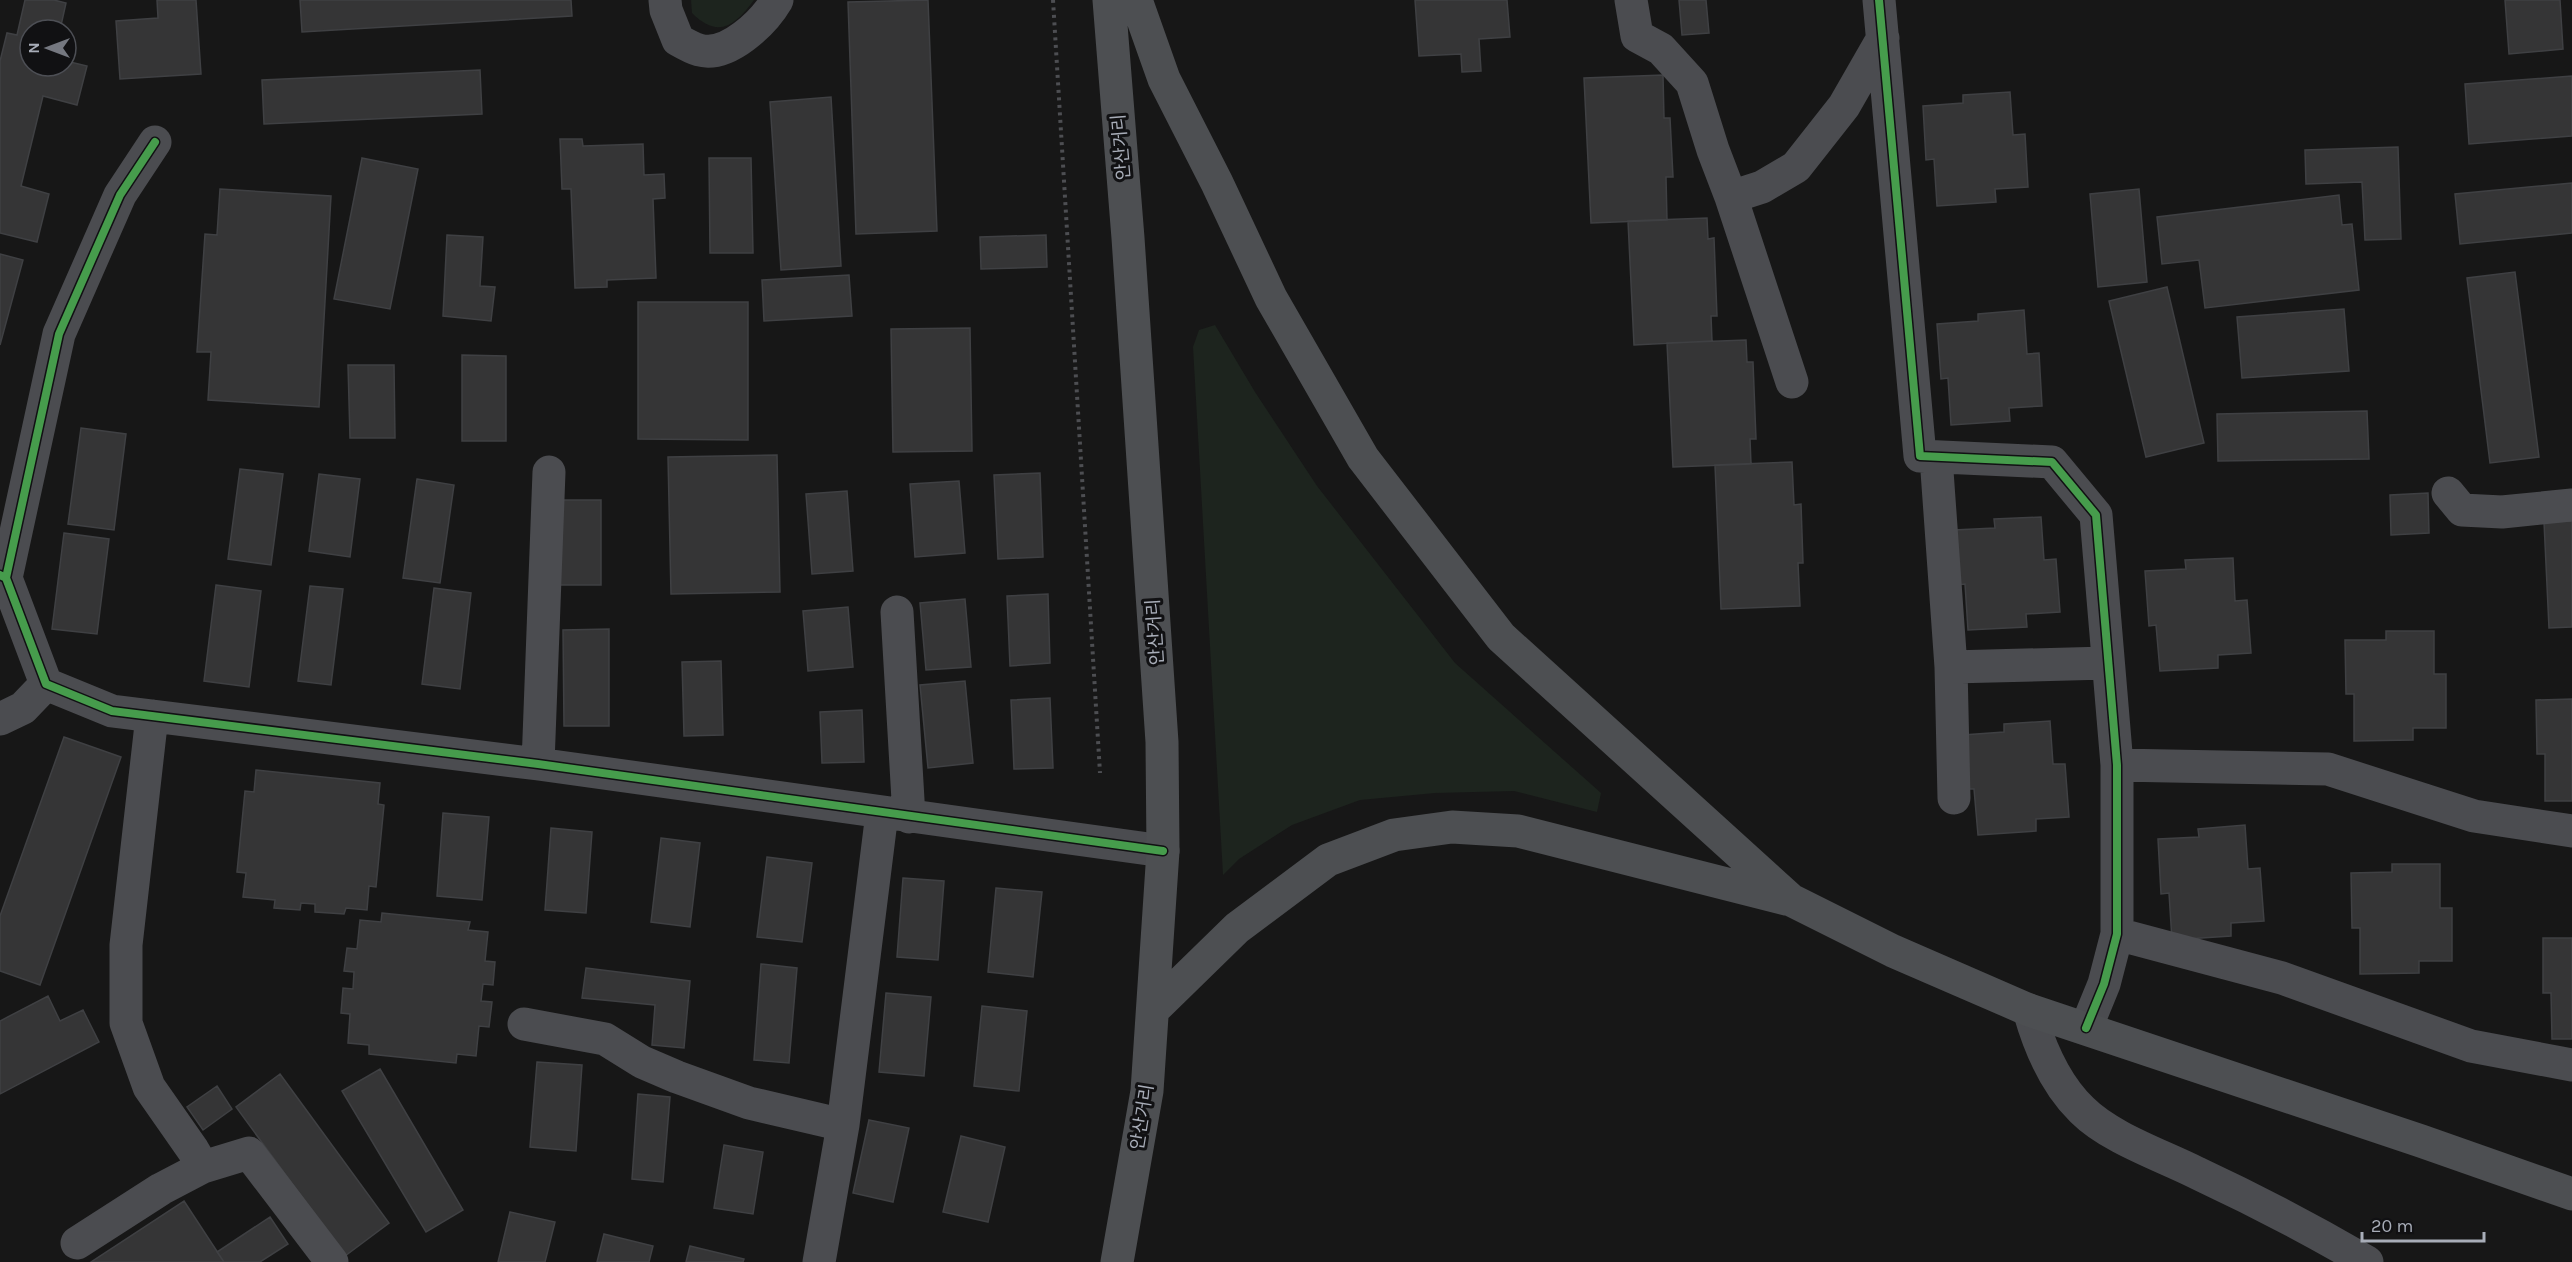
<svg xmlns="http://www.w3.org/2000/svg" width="2572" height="1262" font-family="Karla,'Noto Sans KR',sans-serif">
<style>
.green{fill:#1d241e}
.building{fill:#353536;stroke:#3f4043;stroke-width:1.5}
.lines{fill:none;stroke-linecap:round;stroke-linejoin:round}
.path{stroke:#4d4e52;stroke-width:4;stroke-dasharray:3 4.5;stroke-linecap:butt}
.minor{stroke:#4b4c50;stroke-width:33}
.major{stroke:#4d4f52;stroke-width:33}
.cycleway-casing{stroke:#111113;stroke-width:11}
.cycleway{stroke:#469c4c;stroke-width:8}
.labels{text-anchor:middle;stroke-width:6;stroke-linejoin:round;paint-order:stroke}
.street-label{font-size:18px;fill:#a8adb8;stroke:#111113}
</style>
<rect width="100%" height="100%" fill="#171717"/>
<path class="green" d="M 691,0 L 754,0 C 735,26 718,39 692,13 Z
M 1215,325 L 1255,392 L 1317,486 L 1455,663 L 1601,793 L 1597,812 L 1514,791 L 1435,793 L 1360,800 L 1292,825 L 1239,859 L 1223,875 L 1193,347 L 1199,330 Z"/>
<path class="building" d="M 25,0 L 54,0 L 66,3 L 60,30 L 30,30 L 30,66 L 66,66 L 66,61 L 87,66 L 77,105 L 43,96 L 21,186 L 49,194 L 37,242 L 0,233 L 0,61 L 7,33 L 17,35 Z
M 157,0 L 196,0 L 201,74 L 120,79 L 116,21 L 158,18 Z
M 300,0 L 571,0 L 572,16 L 302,32 Z
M 928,0 L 937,231 L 856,234 L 848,2 Z
M 1415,0 L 1507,0 L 1510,37 L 1479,39 L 1481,71 L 1462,72 L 1461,54 L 1419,56 Z
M 1679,0 L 1706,0 L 1709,33 L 1682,35 Z
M 2505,0 L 2560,0 L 2563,49 L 2509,54 Z
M 480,70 L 482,114 L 264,124 L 262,80 Z
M 1663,75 L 1664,118 L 1670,118 L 1673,177 L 1666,177 L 1667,220 L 1591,223 L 1584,78 Z
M 2572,76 L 2572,136 L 2469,144 L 2465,84 Z
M 2010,92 L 2013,135 L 2025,134 L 2028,187 L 1995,189 L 1996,202 L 1937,206 L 1934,159 L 1926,160 L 1923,106 L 1963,103 L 1963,95 Z
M 831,97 L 841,266 L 781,270 L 770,102 Z
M 560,139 L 582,139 L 583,146 L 643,144 L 644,175 L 664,174 L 665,198 L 653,199 L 656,278 L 607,280 L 607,287 L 575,288 L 571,189 L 562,189 Z
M 2398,147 L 2401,239 L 2365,240 L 2362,182 L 2306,184 L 2305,150 Z
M 362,158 L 418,169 L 390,309 L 334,299 Z
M 709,158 L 751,158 L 753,253 L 710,253 Z
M 2572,183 L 2572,233 L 2460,244 L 2455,194 Z
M 220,189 L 331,196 L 319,407 L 208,400 L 211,352 L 197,352 L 205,234 L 217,235 Z
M 2139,189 L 2147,282 L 2098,287 L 2090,194 Z
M 2339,195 L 2342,225 L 2352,224 L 2359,290 L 2205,308 L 2199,260 L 2162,264 L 2157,217 Z
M 1707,218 L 1708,239 L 1714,238 L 1717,316 L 1711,316 L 1712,341 L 1634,345 L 1628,221 Z
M 447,235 L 483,237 L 480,286 L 495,287 L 491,321 L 443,316 Z
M 1046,235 L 1047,267 L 981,269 L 980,237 Z
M 0,254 L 23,260 L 0,345 Z
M 2515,272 L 2539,457 L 2490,463 L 2467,278 Z
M 849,275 L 852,316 L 764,321 L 762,280 Z
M 2167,287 L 2204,443 L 2146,457 L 2109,301 Z
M 638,302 L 748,302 L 748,440 L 638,439 Z
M 2344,309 L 2349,371 L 2242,378 L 2237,317 Z
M 2024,310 L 2027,354 L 2039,353 L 2042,406 L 2009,408 L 2010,421 L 1951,425 L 1948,378 L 1941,379 L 1937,324 L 1978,321 L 1978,314 Z
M 970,328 L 972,451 L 893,452 L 891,329 Z
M 1746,340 L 1747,362 L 1753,362 L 1756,439 L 1750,439 L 1751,464 L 1673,467 L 1667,343 Z
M 462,355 L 506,356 L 506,441 L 462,441 Z
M 348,365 L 394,365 L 395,438 L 350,438 Z
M 2367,411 L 2369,459 L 2218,461 L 2217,414 Z
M 81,428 L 126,434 L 114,530 L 68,524 Z
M 777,455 L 780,592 L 671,594 L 668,457 Z
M 1792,462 L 1794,505 L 1801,504 L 1803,563 L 1798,563 L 1800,606 L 1721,609 L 1715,465 Z
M 240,469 L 283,474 L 271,565 L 228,559 Z
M 1040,473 L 1043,557 L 998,559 L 994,475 Z
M 319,474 L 360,479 L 350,557 L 309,551 Z
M 417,479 L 454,485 L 440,583 L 403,578 Z
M 959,481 L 965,553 L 915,557 L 910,484 Z
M 847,491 L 853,571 L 812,574 L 806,494 Z
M 2428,493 L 2429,533 L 2391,535 L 2390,495 Z
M 561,500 L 601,500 L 601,585 L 560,585 Z
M 2041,517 L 2044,560 L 2056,559 L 2060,612 L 2026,614 L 2027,627 L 1968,630 L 1965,584 L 1957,585 L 1954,530 L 1995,528 L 1994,519 Z
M 2572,521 L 2572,627 L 2549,628 L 2544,522 Z
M 64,533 L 109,539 L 97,634 L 52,629 Z
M 2233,558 L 2235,601 L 2247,600 L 2251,653 L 2218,655 L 2218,668 L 2160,671 L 2156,625 L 2149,626 L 2145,571 L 2186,569 L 2185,560 Z
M 216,585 L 261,591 L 249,687 L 204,681 Z
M 310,586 L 343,589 L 331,685 L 298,681 Z
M 434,588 L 471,593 L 460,689 L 422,684 Z
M 1048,594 L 1050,663 L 1010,666 L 1007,596 Z
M 965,599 L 971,667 L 926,670 L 920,603 Z
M 848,607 L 853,667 L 808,671 L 803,611 Z
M 609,629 L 609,726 L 564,726 L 563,630 Z
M 2386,631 L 2434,631 L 2434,674 L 2446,674 L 2446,728 L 2413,728 L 2413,740 L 2354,741 L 2354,694 L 2346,694 L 2345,640 L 2386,640 Z
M 721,661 L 723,735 L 684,736 L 682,662 Z
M 965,681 L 973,763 L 928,768 L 920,685 Z
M 1050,698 L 1053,768 L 1014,769 L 1011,700 Z
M 2572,699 L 2572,801 L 2545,801 L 2545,754 L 2537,754 L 2536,700 Z
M 862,710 L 864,762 L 822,763 L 820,712 Z
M 2050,721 L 2053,764 L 2065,764 L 2069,817 L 2036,819 L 2036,831 L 1978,835 L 1974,789 L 1967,789 L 1963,735 L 2004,732 L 2004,724 Z
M 64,737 L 121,757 L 40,985 L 0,971 L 0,916 Z
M 256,770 L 380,783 L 378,804 L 384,805 L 376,887 L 369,886 L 367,910 L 346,908 L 344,914 L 315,912 L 315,904 L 301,903 L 300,910 L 274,908 L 275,900 L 243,897 L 246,873 L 237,872 L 245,791 L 254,792 Z
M 443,813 L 489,817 L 482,900 L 437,896 Z
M 2245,825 L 2248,869 L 2260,868 L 2264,921 L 2231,923 L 2231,936 L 2172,940 L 2169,893 L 2161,894 L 2158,839 L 2199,837 L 2198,829 Z
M 551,828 L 592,832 L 586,913 L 545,910 Z
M 661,838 L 700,843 L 690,927 L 651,922 Z
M 767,857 L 812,863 L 802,942 L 757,937 Z
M 2392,864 L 2440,864 L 2440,908 L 2452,908 L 2452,961 L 2419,961 L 2419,973 L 2360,974 L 2360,928 L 2352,928 L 2351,873 L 2392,872 Z
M 903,878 L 944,881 L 938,960 L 897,957 Z
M 996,888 L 1042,892 L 1033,977 L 988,972 Z
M 382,913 L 470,922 L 468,930 L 488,932 L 485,961 L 495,962 L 493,985 L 483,984 L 481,1001 L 492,1002 L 489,1027 L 479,1026 L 476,1056 L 457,1054 L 456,1063 L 369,1054 L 369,1045 L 348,1043 L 350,1014 L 341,1013 L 343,988 L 353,989 L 354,972 L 344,971 L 347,948 L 357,949 L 360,920 L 381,922 Z
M 2543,938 L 2572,938 L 2572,1039 L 2552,1039 L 2551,993 L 2543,993 Z
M 761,964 L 797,968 L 789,1063 L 754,1060 Z
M 586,968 L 690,981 L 684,1048 L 652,1045 L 655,1005 L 582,998 Z
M 886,993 L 931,997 L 924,1076 L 879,1072 Z
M 48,996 L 60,1021 L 83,1010 L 99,1042 L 0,1094 L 0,1021 Z
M 982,1006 L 1027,1011 L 1019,1091 L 974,1086 Z
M 537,1062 L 582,1065 L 576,1151 L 530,1147 Z
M 380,1069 L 463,1210 L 426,1232 L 342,1091 Z
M 280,1074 L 389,1223 L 345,1256 L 236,1107 Z
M 217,1086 L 232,1109 L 203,1130 L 187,1107 Z
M 638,1094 L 670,1097 L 663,1182 L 632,1179 Z
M 869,1120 L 909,1128 L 893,1202 L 853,1193 Z
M 961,1136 L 1005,1147 L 988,1222 L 943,1212 Z
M 724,1145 L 763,1152 L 753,1214 L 714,1208 Z
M 184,1201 L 224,1262 L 91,1262 Z
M 510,1212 L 555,1222 L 545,1262 L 498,1262 Z
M 270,1217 L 288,1244 L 260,1262 L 224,1262 L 217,1252 Z
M 604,1234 L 653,1246 L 649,1262 L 597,1262 Z
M 690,1246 L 744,1259 L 743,1262 L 686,1262 Z"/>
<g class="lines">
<path class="path" d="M 1053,0 L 1100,773"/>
<path class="minor" d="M 665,0 L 666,10 L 678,40 C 685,44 692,48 699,50 C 728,58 764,22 777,0
M 1631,0 L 1637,36 L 1661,49 L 1692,83 L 1713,150 L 1731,197 L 1792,382
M 1879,0 L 1920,456 L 2052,462 L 2096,515 L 2117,765 L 2117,934 L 2104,984 L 2086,1028
M 1731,197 L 1762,187 L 1796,167 L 1844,106 L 1883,38
M 1936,457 L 1951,667 L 1954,798
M 2448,493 L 2462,510 L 2502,512 L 2572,505
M 0,575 L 6,578 L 46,684 L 112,711 L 538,764 L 1163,851
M 6,578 L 59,334 L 120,195 L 155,142
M 897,612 L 909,817
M 1951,667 L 2107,663
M 152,716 L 126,945 L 126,1023 L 149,1087 L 193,1150 L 203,1167 L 249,1153 L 332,1262
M 0,719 L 23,708 L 46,684
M 538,764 L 549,472
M 2117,765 L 2328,769 L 2474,816 L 2572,831
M 2117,934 L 2282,978 L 2471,1046 L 2572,1065
M 2029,1010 C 2039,1046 2054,1083 2082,1110 C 2110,1138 2161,1155 2197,1173 C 2255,1200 2312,1230 2367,1262
M 524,1024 L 605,1039 L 642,1062 L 677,1077 L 749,1103 L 843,1125
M 77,1243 L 161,1189 L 203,1167
M 819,1262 L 843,1125 L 882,813"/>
<path class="major" d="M 1109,0 L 1128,238 L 1162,742 L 1163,851 L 1147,1091 L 1117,1262
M 1136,0 L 1164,79 L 1217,183 L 1271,298 L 1363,458 L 1501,637 L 1791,900 L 1893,951 L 2029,1010 L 2421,1141 L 2572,1194
M 1154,1009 L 1237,928 L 1328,860 L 1394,835 L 1452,827 L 1518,831 L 1786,899"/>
<g class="cycleway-casing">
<path id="cycleway" d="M 1879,0 L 1920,456 L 2052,462 L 2096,515 L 2117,765 L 2117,934 L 2104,984 L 2086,1028
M 0,575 L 6,578 L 46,684 L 112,711 L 538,764 L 1163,851
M 6,578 L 59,334 L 120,195 L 155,142"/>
</g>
<use href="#cycleway" class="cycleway"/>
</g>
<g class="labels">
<g class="street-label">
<text transform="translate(1121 147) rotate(-95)" y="6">안산거리</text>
<text transform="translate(1155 632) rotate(-94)" y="6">안산거리</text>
<text transform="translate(1142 1117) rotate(-81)" y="6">안산거리</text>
</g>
</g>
<g transform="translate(48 48) rotate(270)"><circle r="28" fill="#111113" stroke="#4d4f55" stroke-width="1.5"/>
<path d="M0-4.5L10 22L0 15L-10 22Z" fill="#757880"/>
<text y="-9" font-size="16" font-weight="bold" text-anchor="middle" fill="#a8adb8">N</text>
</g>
<path d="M2362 1232v9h122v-9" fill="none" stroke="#a8adb8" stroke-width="3"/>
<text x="2371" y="1232" font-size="18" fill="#a8adb8" stroke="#111113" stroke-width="4.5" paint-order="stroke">20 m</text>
</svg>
